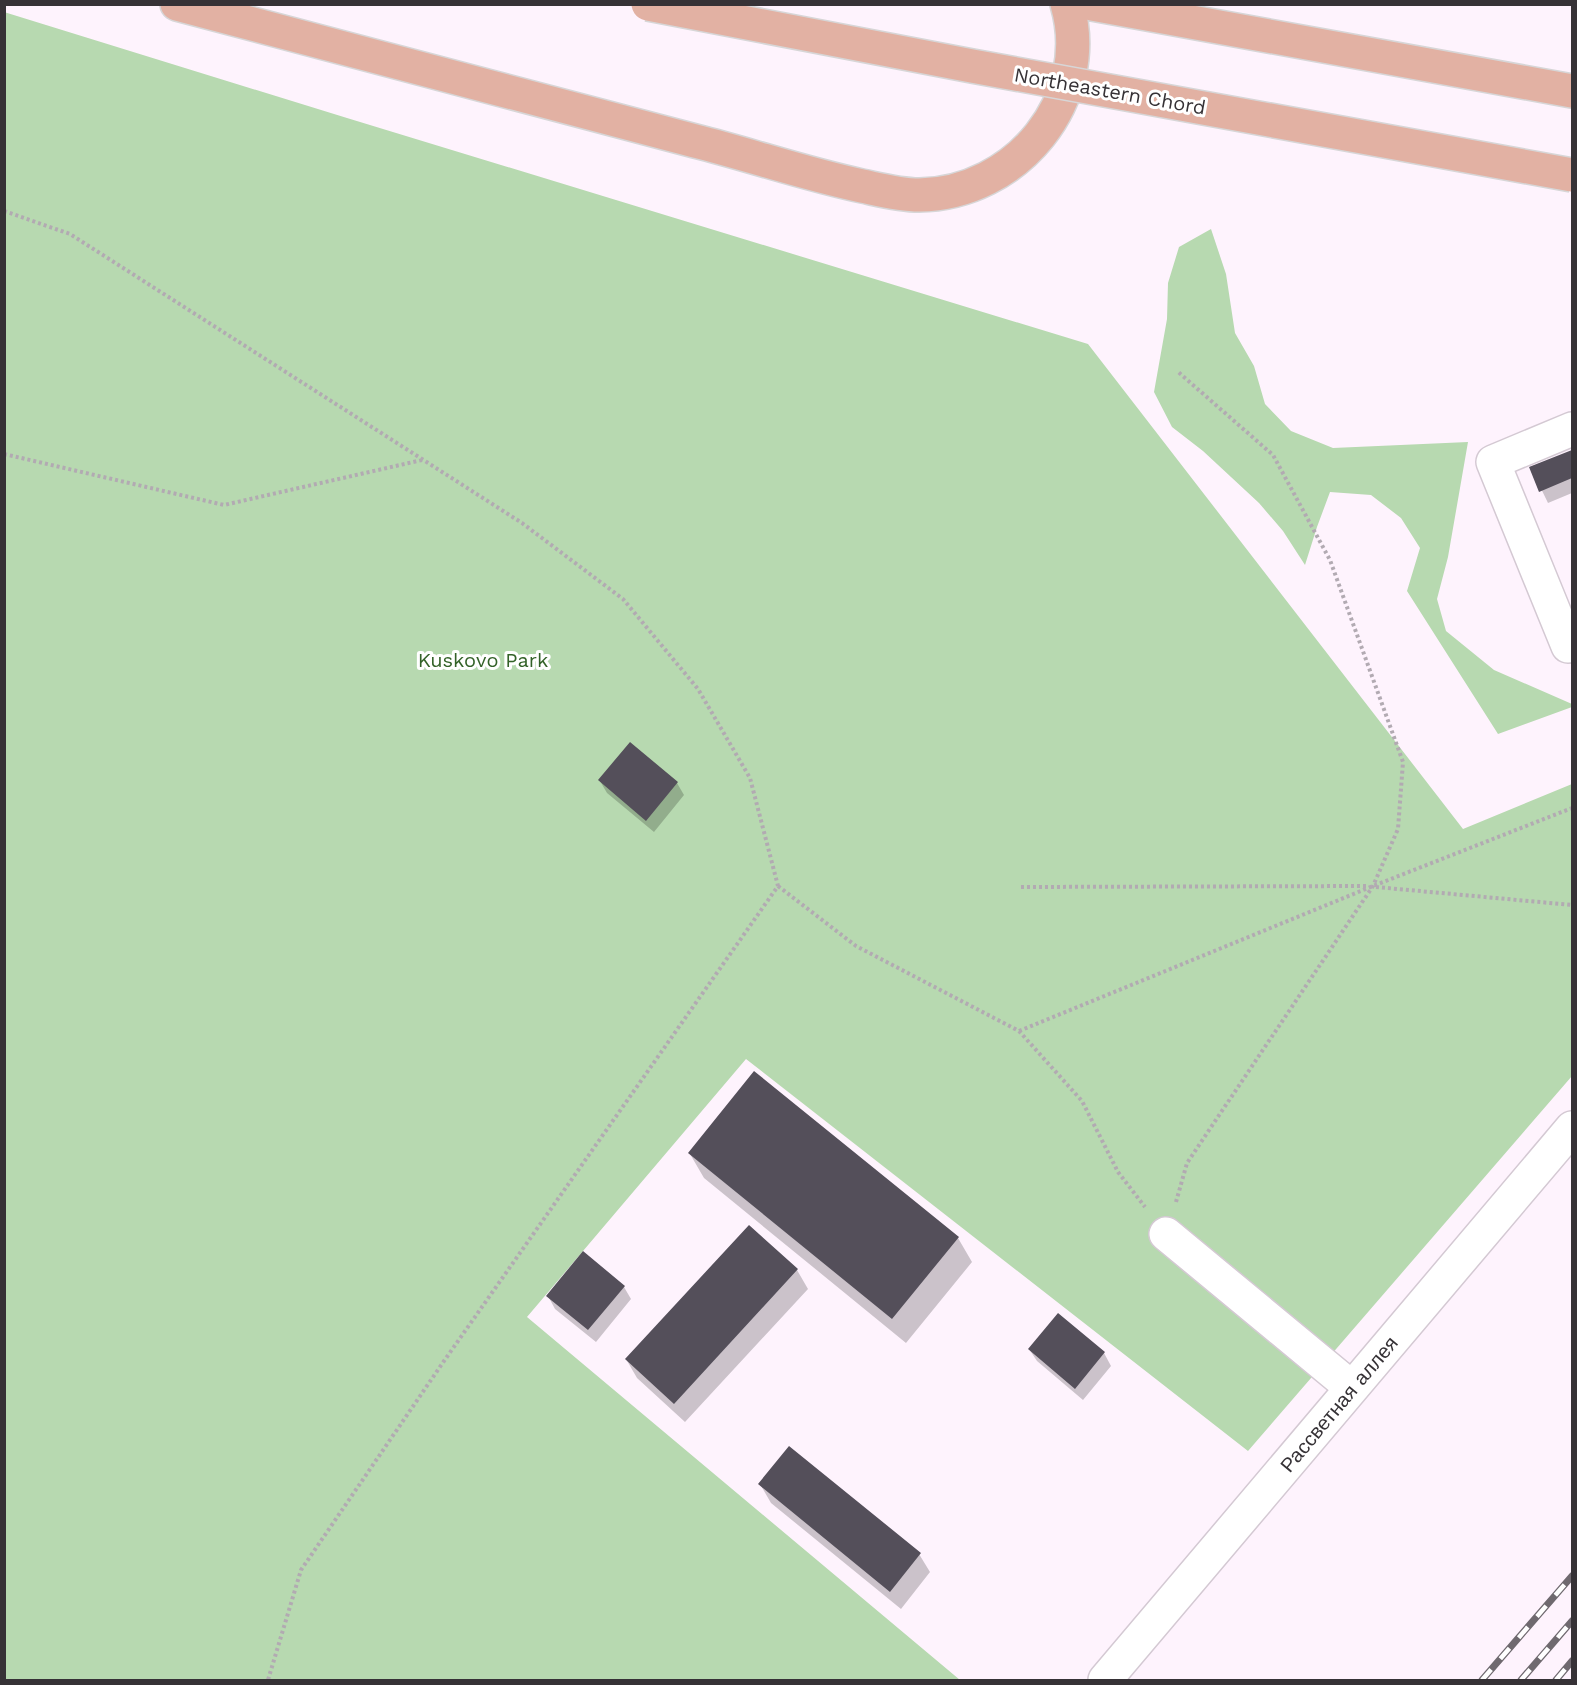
<svg xmlns="http://www.w3.org/2000/svg" width="1577" height="1685" font-family="'Work Sans',sans-serif">
<style>
.green{fill:#b7d9b0}
.shadow{fill:#0003}
.building{fill:#544f5a}
.lines{fill:none;stroke-linecap:round;stroke-linejoin:round}
.minor-casing{stroke:#d4c9d3;stroke-width:36}
.major-casing{stroke:#d7d6d7;stroke-width:36}
.path{stroke:#b2aab2;stroke-width:4;stroke-dasharray:3 3;stroke-linecap:butt}
.minor{stroke:#fff;stroke-width:33}
.major{stroke:#e2b1a3;stroke-width:33}
.rail-casing{stroke:#6f696f;stroke-width:7}
.rail{stroke:#fff;stroke-width:4.5;stroke-dasharray:14;stroke-linecap:butt}
.major-bridge-casing{stroke:#d7d6d7;stroke-width:36;stroke-linecap:butt}
.major-bridge{stroke:#e2b1a3;stroke-width:33}
.labels{text-anchor:middle;stroke-width:6;stroke-linejoin:round;paint-order:stroke}
.street-label{font-size:20px;fill:#363236;stroke:#fff}
.park-label{font-size:20px;fill:#336228;stroke:#fff}
</style>
<rect width="100%" height="100%" fill="#fef3fd"/>
<path class="green" d="M 4,12 L 347,118 L 1088,344 L 1463,829 L 1572,784 L 1572,1076 L 1248,1451 L 746,1059 L 527,1317 L 960,1680 L 5,1680 Z
M 1211,229 L 1226,274 L 1235,333 L 1254,366 L 1265,404 L 1291,431 L 1333,448 L 1468,442 L 1448,557 L 1437,599 L 1446,631 L 1494,670 L 1572,704 L 1572,707 L 1498,734 L 1407,591 L 1420,548 L 1401,518 L 1371,495 L 1330,492 L 1317,527 L 1305,565 L 1283,531 L 1259,503 L 1203,451 L 1172,427 L 1154,392 L 1167,319 L 1168,283 L 1179,247 Z"/>
<path class="shadow" d="M 1572,452 L 1572,493 L 1548,503 L 1531,468 Z
M 600,781 L 677,783 L 684,795 L 654,832 L 607,793 Z
M 690,1154 L 958,1238 L 972,1262 L 906,1343 L 704,1178 Z
M 750,1227 L 797,1270 L 808,1289 L 685,1422 L 637,1378 L 626,1359 Z
M 624,1287 L 631,1299 L 596,1342 L 555,1309 L 548,1296 Z
M 1058,1315 L 1104,1353 L 1111,1366 L 1083,1400 L 1037,1361 L 1029,1349 Z
M 760,1484 L 919,1554 L 930,1572 L 901,1609 L 771,1503 Z"/>
<path class="building" d="M 1572,450 L 1572,478 L 1539,492 L 1529,467 Z
M 630,742 L 678,782 L 646,821 L 598,780 Z
M 754,1071 L 959,1237 L 892,1319 L 688,1153 Z
M 749,1225 L 798,1269 L 674,1404 L 625,1359 Z
M 583,1251 L 625,1286 L 588,1330 L 546,1296 Z
M 1058,1313 L 1105,1352 L 1075,1389 L 1028,1349 Z
M 789,1446 L 921,1553 L 890,1592 L 758,1484 Z"/>
<g class="lines">
<g class="minor-casing">
<path id="minor" d="M 1568,646 L 1493,462 L 1572,429
M 1166,1234 L 1352,1388
M 1105,1680 L 1572,1128"/>
</g>
<g class="major-casing">
<path id="major" d="M 177,4 C 349,50 522,95 695,141 C 751,155 805,174 862,186 C 881,190 900,195 919,195 C 1016,194 1095,100 1067,4
M 1092,4 L 1572,91"/>
</g>
<path class="path" d="M 4,211 L 70,234 L 522,523 L 623,599 L 698,689 L 750,778 L 778,886 L 444,1361 L 301,1570 L 268,1680
M 4,454 L 224,505 L 422,460
M 778,886 L 856,946 L 1019,1031 L 1082,1101 L 1118,1172 L 1145,1207
M 1021,887 L 1369,886
M 1376,887 L 1572,905
M 1019,1031 L 1373,886 L 1572,808
M 1176,1202 L 1187,1163 L 1373,886 L 1398,829 L 1403,762 L 1330,560 L 1273,455 L 1177,371"/>
<use href="#minor" class="minor"/>
<use href="#major" class="major"/>
<g class="rail-casing">
<path id="rail" d="M 1482,1680 L 1572,1576
M 1521,1680 L 1572,1621
M 1556,1680 L 1572,1661"/>
</g>
<use href="#rail" class="rail"/>
<g class="major-bridge-casing">
<path id="major-bridge" d="M 648,4 L 972,66 L 1572,175"/>
</g>
<use href="#major-bridge" class="major-bridge"/>
</g>
<g class="labels">
<g class="street-label">
<text transform="translate(1110 91) rotate(10)" y="7">Northeastern Chord</text>
<text transform="translate(1339 1404) rotate(-50)" y="7">Рассветная аллея</text>
</g>
<g class="park-label">
<text x="483" y="667">Kuskovo Park</text>
</g>
</g>
<rect width="1577" height="1685" fill="none" stroke="#363236" stroke-width="12"/>
</svg>
